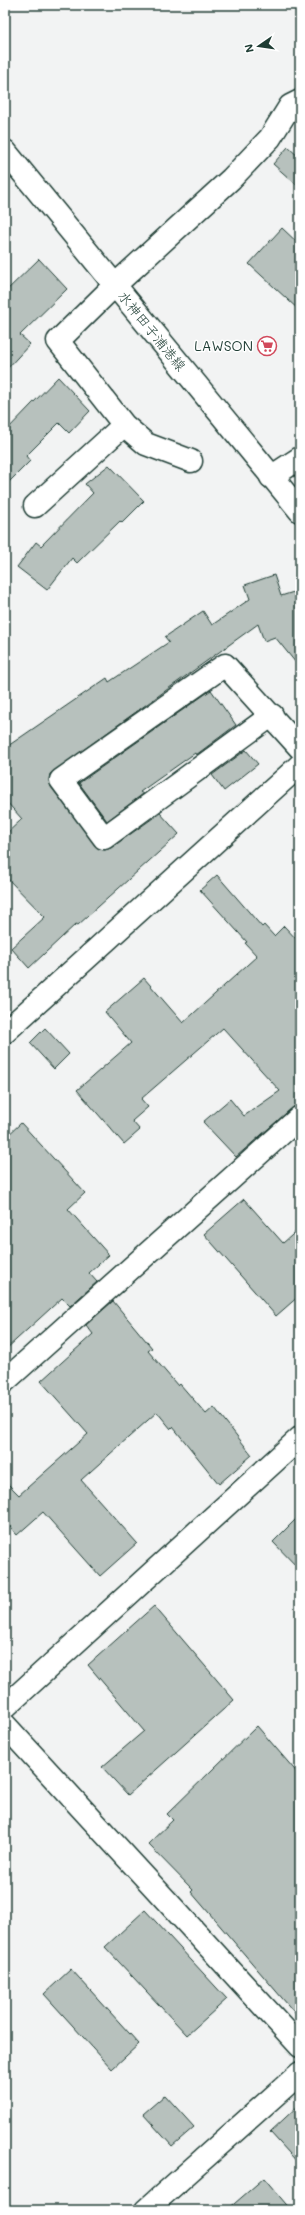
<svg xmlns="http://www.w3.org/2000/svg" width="305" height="2215" font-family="Mali,'Klee One',sans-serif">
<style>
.building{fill:#b7c1bd;stroke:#1f3d34}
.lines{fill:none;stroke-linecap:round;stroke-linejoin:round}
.minor-casing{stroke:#1f3d34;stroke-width:25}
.tertiary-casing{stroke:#1f3d34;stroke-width:25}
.secondary-casing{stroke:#1f3d34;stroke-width:25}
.minor{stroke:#fff;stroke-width:22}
.tertiary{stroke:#fff;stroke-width:22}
.secondary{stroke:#fff;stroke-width:22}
.labels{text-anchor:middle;stroke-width:3;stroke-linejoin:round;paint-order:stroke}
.street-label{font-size:14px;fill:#1f3d34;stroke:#fff}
.poi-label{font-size:14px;fill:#1f3d34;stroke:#fff;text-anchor:end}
</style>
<rect width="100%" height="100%" fill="#f2f3f3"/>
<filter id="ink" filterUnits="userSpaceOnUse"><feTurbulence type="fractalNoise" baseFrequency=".025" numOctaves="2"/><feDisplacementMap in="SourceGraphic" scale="8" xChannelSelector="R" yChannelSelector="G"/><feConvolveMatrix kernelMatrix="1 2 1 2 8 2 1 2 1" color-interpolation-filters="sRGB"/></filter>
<g filter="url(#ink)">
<path class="building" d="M 288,147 L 300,158 L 300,188 L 273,164 Z
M 282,228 L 300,245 L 300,311 L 249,264 Z
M 39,259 L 67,289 L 20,335 L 30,344 L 5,371 L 5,292 Z
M 58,377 L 90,411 L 69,433 L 59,423 L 26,456 L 30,461 L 5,486 L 5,432 Z
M 109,465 L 144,501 L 122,523 L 120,521 L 77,563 L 72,558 L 47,590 L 17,567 L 36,542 L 41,546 L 93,493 L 85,484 Z
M 274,575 L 281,596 L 300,590 L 300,668 L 275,637 L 264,641 L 258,624 L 50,774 L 49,781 L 51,787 L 99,849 L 105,850 L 111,848 L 160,813 L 179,834 L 78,925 L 76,924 L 29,968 L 11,948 L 45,917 L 5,876 L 5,835 L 22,819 L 5,800 L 5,748 L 107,678 L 109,682 L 169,642 L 165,637 L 203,611 L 212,625 L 250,599 L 245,585 Z
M 211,690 L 236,725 L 196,755 L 195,753 L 140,792 L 143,794 L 107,821 L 79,783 Z
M 246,750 L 258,764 L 224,791 L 212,775 Z
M 217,875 L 262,927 L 264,925 L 274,936 L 284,926 L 300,943 L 300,1105 L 292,1108 L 236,1157 L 203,1122 L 230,1099 L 244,1116 L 280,1091 L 223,1028 L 141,1099 L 148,1107 L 132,1121 L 140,1130 L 124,1144 L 77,1090 L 131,1043 L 105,1012 L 144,978 L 183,1023 L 257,956 L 245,943 L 247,942 L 200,890 Z
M 45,1028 L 69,1054 L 54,1069 L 30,1043 Z
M 21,1123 L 85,1193 L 68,1209 L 109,1255 L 89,1273 L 97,1282 L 70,1306 L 62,1298 L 5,1350 L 5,1138 Z
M 244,1199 L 283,1243 L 300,1228 L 300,1295 L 276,1316 L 204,1234 Z
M 113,1301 L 152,1348 L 148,1351 L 178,1386 L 180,1384 L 206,1414 L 214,1407 L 252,1455 L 219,1484 L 173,1427 L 171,1429 L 157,1412 L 81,1480 L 137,1543 L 100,1576 L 43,1512 L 17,1535 L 5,1521 L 5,1481 L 19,1495 L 88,1434 L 41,1381 L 93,1334 L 86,1325 Z
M 300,1515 L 300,1570 L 273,1542 Z
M 154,1606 L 234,1700 L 128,1795 L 102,1767 L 144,1731 L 88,1665 Z
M 257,1726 L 300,1776 L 300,2019 L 191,1892 L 193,1890 L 148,1844 L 173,1820 L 167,1814 Z
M 145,1910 L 227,1999 L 187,2035 L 105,1947 Z
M 71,1969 L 139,2044 L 112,2069 L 44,1994 Z
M 165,2095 L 194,2127 L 172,2146 L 143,2114 Z
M 300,2104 L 300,2165 L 270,2132 Z
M 264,2178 L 291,2210 L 227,2210 Z"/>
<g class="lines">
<g class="minor-casing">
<path id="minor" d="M 191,461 L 146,444 L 124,425 L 58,341 L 115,285 L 231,179 L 270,138 L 290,106 L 300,101
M 271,477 L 300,458
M 35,506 L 124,425
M 272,715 L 104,838 L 61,780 L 225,665 L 300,748
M 5,1381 L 300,1117
M 5,1707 L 300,1438
M 5,1725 L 300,2046
M 146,2210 L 300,2073"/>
</g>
<g class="tertiary-casing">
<path id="tertiary" d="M 5,1032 L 300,765"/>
</g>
<g class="secondary-casing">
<path id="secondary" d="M 5,151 L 300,511"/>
</g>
<use href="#minor" class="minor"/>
<use href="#tertiary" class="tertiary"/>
<use href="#secondary" class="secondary"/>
</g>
</g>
<defs>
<g id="supermarket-ring" transform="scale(1)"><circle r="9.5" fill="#fff" stroke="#d1495b" stroke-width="1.5"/><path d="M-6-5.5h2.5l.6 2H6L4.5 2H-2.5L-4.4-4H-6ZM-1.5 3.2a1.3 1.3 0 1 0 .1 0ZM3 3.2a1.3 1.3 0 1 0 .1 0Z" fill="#d1495b"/></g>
</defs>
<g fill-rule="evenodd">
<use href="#supermarket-ring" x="267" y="346"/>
</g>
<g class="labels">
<g class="street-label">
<text transform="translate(152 331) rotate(51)" y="5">水神田子浦港線</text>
</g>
<g class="poi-label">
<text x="253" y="351">LAWSON</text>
</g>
</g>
<rect width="305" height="2215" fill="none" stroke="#fff" stroke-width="20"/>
<rect x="10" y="10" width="285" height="2195" fill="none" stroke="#1f3d34" stroke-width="1.5" filter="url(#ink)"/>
<g transform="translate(259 46) rotate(257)" stroke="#ffffff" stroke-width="3" paint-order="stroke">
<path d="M0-3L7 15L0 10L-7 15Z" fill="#1f3d34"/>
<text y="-6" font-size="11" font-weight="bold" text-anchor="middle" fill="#1f3d34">N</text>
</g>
</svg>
